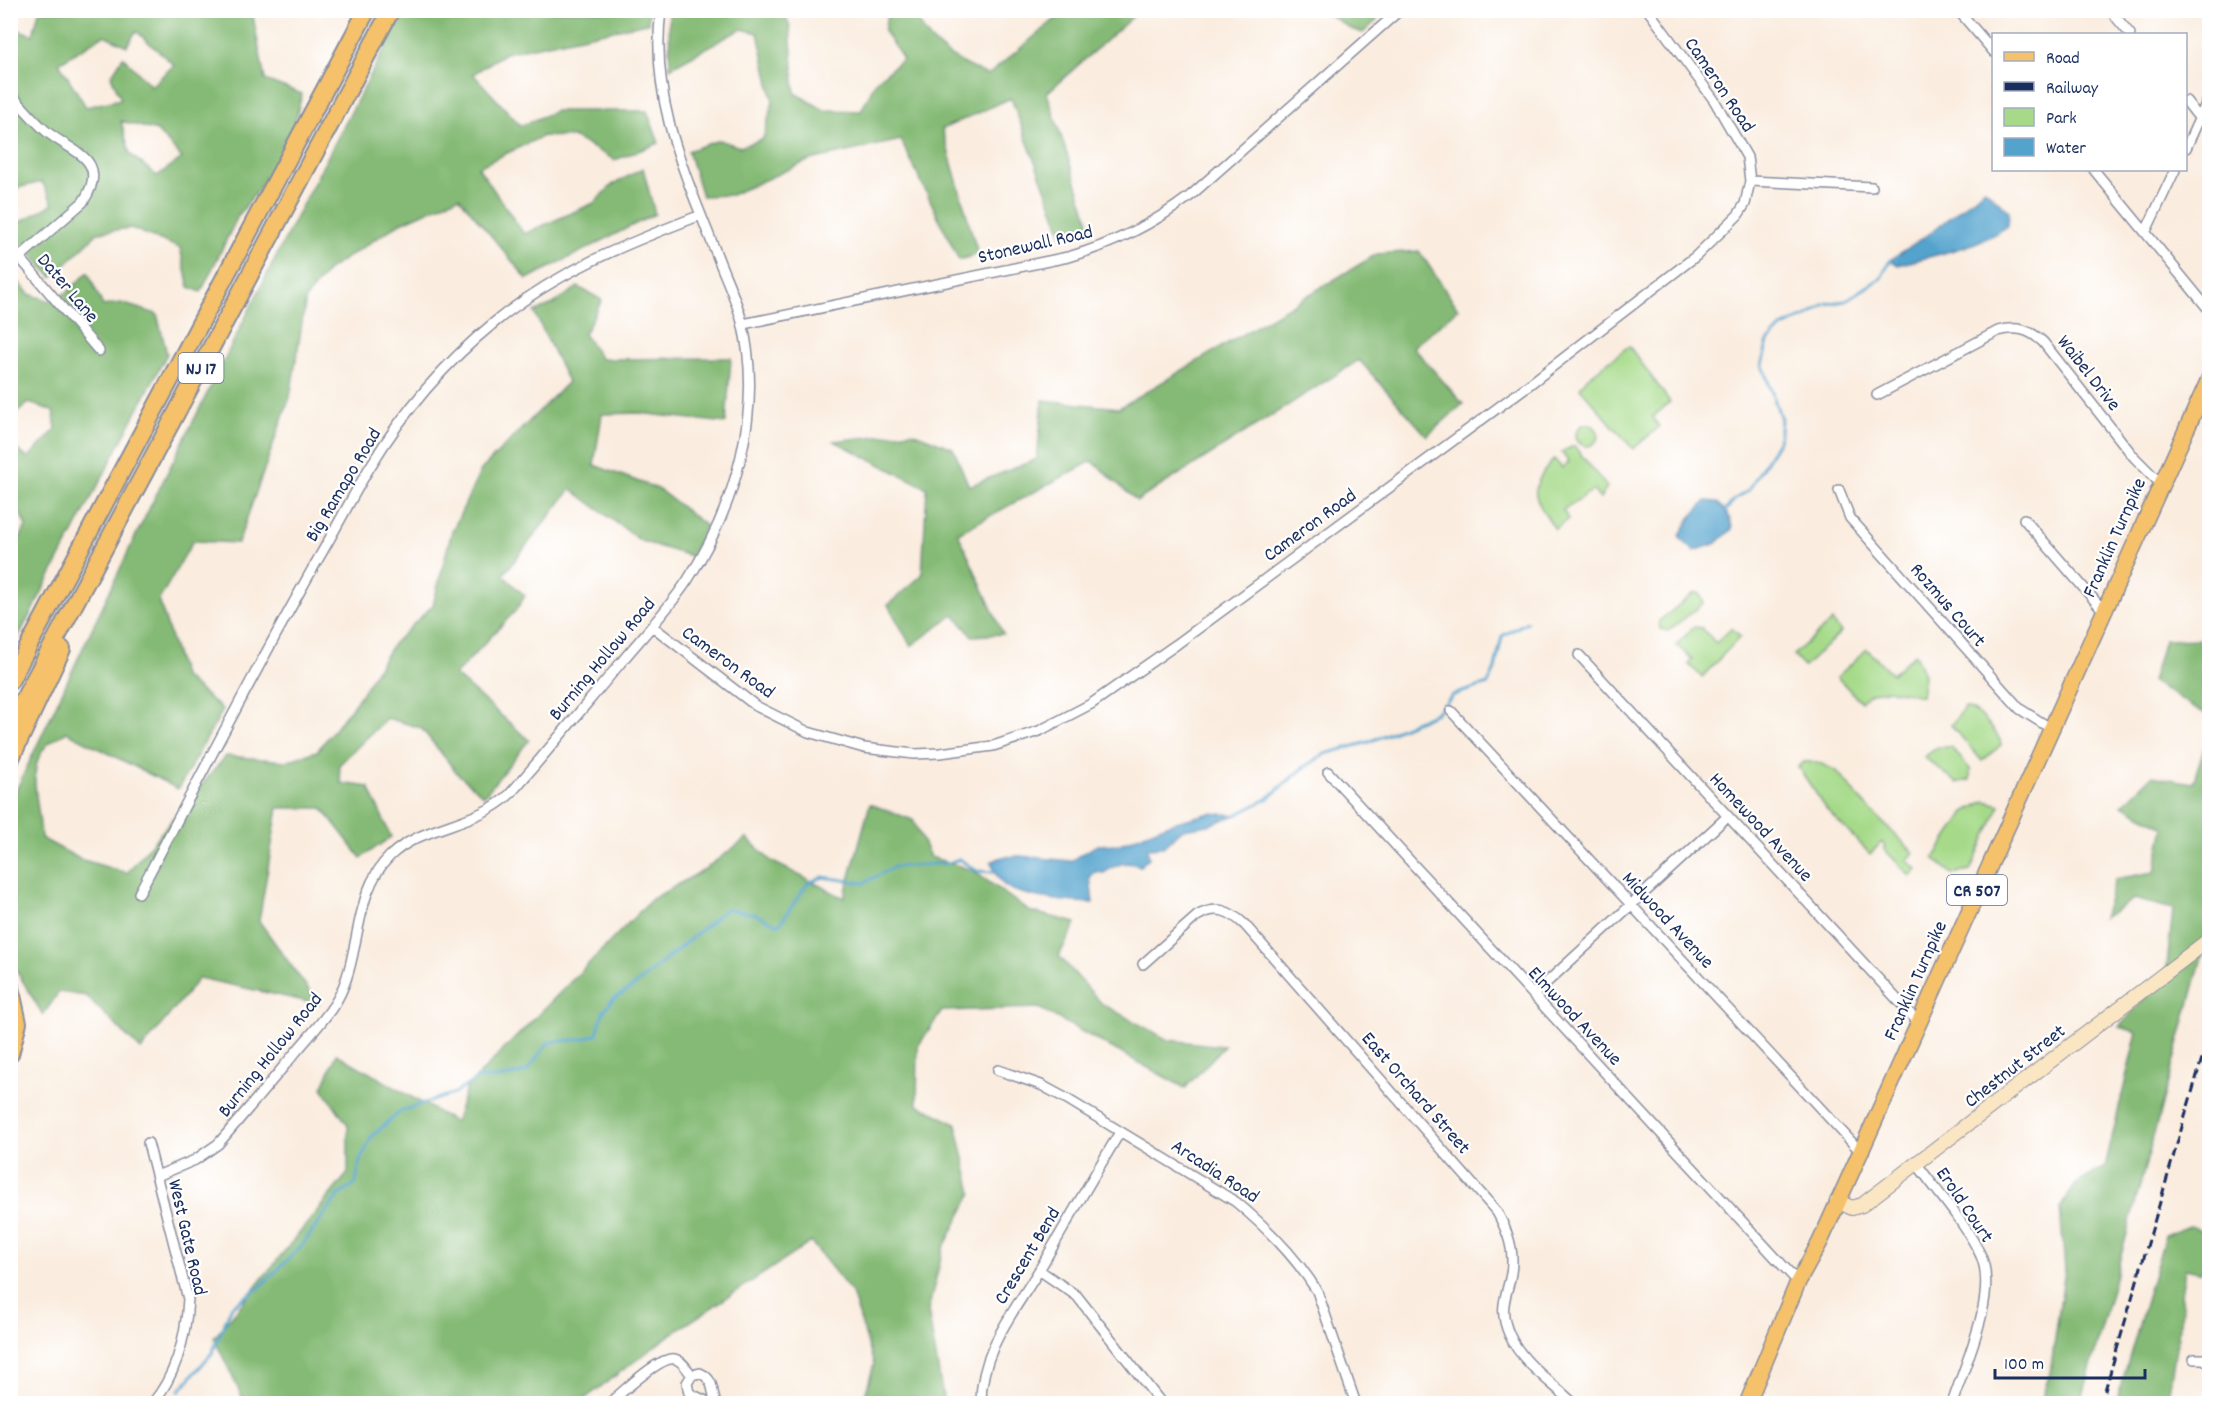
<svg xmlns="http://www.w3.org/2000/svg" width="2220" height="1414" font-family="Dekko,sans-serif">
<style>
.green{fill:#a6da89;stroke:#608474;stroke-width:1.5}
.forest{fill:#84ba75;stroke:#50746a;stroke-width:1.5;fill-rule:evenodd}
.water{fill:#53a3cd;stroke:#376996;stroke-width:1.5}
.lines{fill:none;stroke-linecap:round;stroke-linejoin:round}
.stream{stroke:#53a3cd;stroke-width:3}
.street-casing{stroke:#8a8e9e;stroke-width:12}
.secondary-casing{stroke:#8a8e9e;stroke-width:16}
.primary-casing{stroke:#8a8e9e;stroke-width:18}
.highway-casing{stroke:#8a8e9e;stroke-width:20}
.street{stroke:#fff;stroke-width:9}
.secondary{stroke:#fbe6c4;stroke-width:14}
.primary{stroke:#f5c16b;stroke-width:15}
.highway{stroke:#f5c16b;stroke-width:16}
.rail{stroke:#1b2f5e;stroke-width:3;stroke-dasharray:9 4.5;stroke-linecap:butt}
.labels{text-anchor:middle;stroke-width:4.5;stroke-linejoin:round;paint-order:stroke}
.shield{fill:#fff;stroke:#5f6d8e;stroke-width:1.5}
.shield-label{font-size:18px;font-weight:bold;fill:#1b2f5e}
.street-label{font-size:20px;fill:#1b2f5e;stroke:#fff}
</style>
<rect width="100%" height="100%" fill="#fff"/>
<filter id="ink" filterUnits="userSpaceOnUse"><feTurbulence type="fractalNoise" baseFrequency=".0167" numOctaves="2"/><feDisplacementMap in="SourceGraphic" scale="12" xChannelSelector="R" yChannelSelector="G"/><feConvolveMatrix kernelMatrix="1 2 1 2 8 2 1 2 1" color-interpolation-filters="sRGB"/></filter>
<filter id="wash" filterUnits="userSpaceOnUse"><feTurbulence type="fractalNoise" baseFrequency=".008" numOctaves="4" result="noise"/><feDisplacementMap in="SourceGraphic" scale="24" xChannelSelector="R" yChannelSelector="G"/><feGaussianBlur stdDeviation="1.35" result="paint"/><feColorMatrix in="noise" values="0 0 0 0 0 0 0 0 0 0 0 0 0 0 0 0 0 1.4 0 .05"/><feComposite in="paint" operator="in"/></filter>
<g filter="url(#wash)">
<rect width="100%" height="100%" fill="#faecde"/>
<path class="green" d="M 1629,346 L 1670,402 L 1653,417 L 1659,427 L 1633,449 L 1580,388 L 1587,378 Z
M1576 435a11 11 0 1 1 22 0a11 11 0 1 1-22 0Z
M 1574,446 L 1607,487 L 1600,499 L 1593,490 L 1563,510 L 1568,519 L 1555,529 C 1533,495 1526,492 1554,459 L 1562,468 L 1569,462 L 1561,452 Z
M 1694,593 L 1699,593 L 1704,603 L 1668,631 L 1660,629 L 1659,621 Z
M 1832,621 L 1841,632 L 1804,667 L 1793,655 Z
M 1694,627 L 1702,628 L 1716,643 L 1732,628 L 1740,637 L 1702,677 L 1688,664 L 1692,659 L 1676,645 Z
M 1867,649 L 1892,674 L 1915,654 L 1924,675 L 1921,696 C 1902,691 1874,684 1861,702 L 1837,677 Z
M 1965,707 C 1980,710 1992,727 2000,740 L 2001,745 L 1982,761 L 1951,725 Z
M 1938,747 L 1951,747 L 1970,769 L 1970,780 L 1957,783 L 1924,757 Z
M 1803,762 L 1817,762 L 1837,771 L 1867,807 L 1914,853 L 1907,860 L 1917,869 L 1910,876 L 1884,849 L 1886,847 L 1882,842 L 1870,854 L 1828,811 L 1798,767 Z
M 1985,801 L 2000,805 L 1970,871 L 1952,874 L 1934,858 L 1965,812 Z"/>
<path class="forest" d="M 39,11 L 252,11 L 265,80 L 302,94 L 293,130 L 267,178 L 238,216 L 201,292 L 189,287 L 180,248 L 131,228 L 99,232 L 52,277 L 16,239 L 15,225 L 53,204 L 42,182 L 17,188 L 11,210 L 11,27 L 33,35 ZM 136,31 L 174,65 L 151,86 L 123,57 L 111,76 L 121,99 L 86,107 L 59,63 L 104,35 L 127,46 ZM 121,121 L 157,131 L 182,158 L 157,176 L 130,154 Z
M 404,11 L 649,11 L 648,23 L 505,53 L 473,74 L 521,126 L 555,111 L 647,111 L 659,143 L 615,160 L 573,137 L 543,136 L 478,167 L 524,234 L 594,203 L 612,185 L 643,168 L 655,214 L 527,279 L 459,197 L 397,225 L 328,270 L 306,298 L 290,397 L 238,543 L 193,541 L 159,600 L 183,676 L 223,710 L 178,789 L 67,732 C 60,736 52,740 47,745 C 24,767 41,810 41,838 L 80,859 L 127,873 L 226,756 L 287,761 L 317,751 L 356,702 L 393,644 L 433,605 L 451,534 L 481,470 L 568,382 L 534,312 L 553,304 L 578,287 L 602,300 L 584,334 L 601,359 L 731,358 L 726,423 L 639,413 L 602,414 L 594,465 L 658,489 L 706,526 L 691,556 L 641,541 L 571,489 L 503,575 L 525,596 L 516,610 L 455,675 L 529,740 L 484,796 L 458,774 L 421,728 L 387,718 L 339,765 L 341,783 L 369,787 L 391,837 L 361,858 L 322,808 L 278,808 L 259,921 L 319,1004 L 199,978 L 141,1050 L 86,996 L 59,992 L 43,1015 L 13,965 L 11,958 L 10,803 L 136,535 L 297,215 Z
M 669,11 L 784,11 L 790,27 L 795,93 L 824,110 L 861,111 L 876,81 L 903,59 L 884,31 L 888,11 L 915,11 C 924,45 957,62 988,75 L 1065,11 L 1139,11 L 1047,93 L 1092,231 L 1063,236 L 1011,98 L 942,129 L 978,254 L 959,260 L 901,140 L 810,160 L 731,195 L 702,196 L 688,151 L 719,140 L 740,147 L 763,139 L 773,101 L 758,33 L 741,29 L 670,68 Z
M 1324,11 L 1372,11 L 1377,20 L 1363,33 L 1351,29 Z
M 1419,251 L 1458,309 L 1413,347 L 1463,404 L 1427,436 L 1359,360 L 1137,501 L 1092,461 L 958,533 L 1003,634 L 972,636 L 954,615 L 911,646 L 888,605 L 922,575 L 927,488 L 834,441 L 912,432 L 953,448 L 969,486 L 1037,459 L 1043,400 L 1119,408 L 1377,254 Z
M 88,272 L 103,306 L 121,303 L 157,314 L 167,354 L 11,651 L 11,556 L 26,526 L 11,495 L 11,445 L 28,458 L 56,429 L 53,411 L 29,403 L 11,418 L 11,273 L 29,294 L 50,301 L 68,292 Z
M 2209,639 L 2210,639 L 2209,716 L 2152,682 L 2164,640 Z
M 2209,732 L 2209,931 L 2081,1403 L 2040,1404 L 2050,1373 L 2065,1270 L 2060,1208 L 2076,1184 L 2105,1167 L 2137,1032 L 2119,1027 L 2166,975 L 2173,909 L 2134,899 L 2103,918 L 2115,879 L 2155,872 L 2164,827 L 2122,805 L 2152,776 L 2193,783 Z
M 870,804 L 913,820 L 930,857 L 972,870 L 1029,911 L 1076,923 L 1059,956 L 1102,1004 L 1168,1040 L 1224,1046 L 1185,1088 L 1039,1008 L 942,1011 L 918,1046 L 917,1104 L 956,1124 L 972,1193 L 943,1249 L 928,1311 L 944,1403 L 863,1403 L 874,1364 L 852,1293 L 811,1242 L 670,1335 L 579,1403 L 245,1403 L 214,1338 L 348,1173 L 348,1125 L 322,1088 L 337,1054 L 455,1122 L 467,1087 L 652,899 L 702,871 L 747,838 L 771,861 L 844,898 Z
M 2189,1226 L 2209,1233 L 2209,1277 L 2205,1273 L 2185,1269 L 2181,1294 L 2183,1305 L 2167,1403 L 2116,1403 L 2165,1236 Z"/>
<path class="water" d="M 1985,189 L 2009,211 L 2008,226 C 1976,248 1935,255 1898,265 L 1890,260 L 1929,234 Z
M 1706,501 L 1717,502 C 1725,510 1731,517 1732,529 L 1717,543 L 1694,551 L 1679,537 L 1690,518 Z
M 1210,813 L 1236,815 L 1209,825 L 1183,829 L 1163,847 L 1147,848 L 1149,858 L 1140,866 C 1126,860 1117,864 1104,873 L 1095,872 L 1090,877 L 1093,903 C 1073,903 1020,897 1005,886 C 998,880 994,870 991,862 L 1002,857 L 1020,856 L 1071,861 L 1097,845 L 1120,844 L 1169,824 Z"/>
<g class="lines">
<path class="stream" d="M 1725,511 L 1735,499 L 1748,491 L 1779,440 L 1781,419 L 1762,364 L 1768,341 L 1782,327 L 1808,316 L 1825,304 L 1845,301 L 1881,278 L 1890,260
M 1236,815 L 1267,799 L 1303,768 L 1325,754 L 1369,742 L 1436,713 L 1453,695 L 1488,684 L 1495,669 L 1502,636 L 1527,622
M 179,1391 L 212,1353 L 232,1306 L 260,1287 L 303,1244 L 338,1196 L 356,1183 L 360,1161 L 372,1136 L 401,1111 L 455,1093 L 479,1078 L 500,1078 L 526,1072 L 549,1042 L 583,1039 L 597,1034 L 603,1012 L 613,999 L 633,987 L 726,909 L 755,914 L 779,925 L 808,883 L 823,877 L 864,883 L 894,867 L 949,863 L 959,859 L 977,871 L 994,872"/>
</g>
</g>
<g filter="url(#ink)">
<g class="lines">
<g class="street-casing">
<path id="street" d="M 1958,10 L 1994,52
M 2110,10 L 2130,34
M 10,93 C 22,106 33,120 46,131 C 70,152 112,158 83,202 L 20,257
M 2186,101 L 2200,119
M 2186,148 L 2210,95
M 2094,170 L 2210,311
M 1750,181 L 1872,187
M 2146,231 L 2175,170
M 10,246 L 99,351
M 743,324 L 1068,257 C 1114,244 1152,225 1190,196 L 1400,10
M 1877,395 L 1998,331 C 2016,326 2029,329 2043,342 L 2134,457 L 2160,483
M 1839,490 L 1850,518 L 2020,709 L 2050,728
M 2024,519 L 2103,610
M 652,626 L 756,706 L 808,732 L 864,748 L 914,754 L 940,753 L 993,746 L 1039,731 L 1091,704 L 1177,644 L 1530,384 L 1696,256 L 1738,215 L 1745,204 L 1750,181 L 1747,157 L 1714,100 L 1648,10
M 1579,655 L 1918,1022
M 1451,711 L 1860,1151
M 1328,772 L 1798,1282
M 139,893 C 199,780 257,665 321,554 C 338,525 353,495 370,467 C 403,412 446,362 495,322 C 557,271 628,243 701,215
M 1143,964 L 1197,916 C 1217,905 1229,910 1245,925 L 1497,1212 C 1505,1227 1512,1242 1512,1260 C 1513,1290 1494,1302 1510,1336 C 1522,1363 1554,1384 1574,1404
M 1533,995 L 1728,816
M 998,1070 L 1041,1085 L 1067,1099 L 1236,1202 C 1266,1227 1296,1257 1317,1291 L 1356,1404
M 148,1143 L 188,1299 C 186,1337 177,1374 152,1404
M 1917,1164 C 1937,1192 1967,1225 1981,1256 C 1998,1296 1965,1363 1952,1404
M 157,1176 L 195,1160 L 218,1144 C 244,1114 269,1084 295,1053 C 309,1036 326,1019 337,1000 C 362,956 352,893 390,856 C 423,824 475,827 510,794 C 547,752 582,709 618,666 C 641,638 667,611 687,581 C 735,508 764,410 742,322 C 737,302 728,283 720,263 C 688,180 649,103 661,10
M 1039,1270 L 1077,1296 L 1162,1404
M 2194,1359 L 2204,1359 L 2210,1364
M 608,1404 C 621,1394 660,1355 675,1359 C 683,1361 687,1370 692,1375
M 712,1404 L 689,1393 L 687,1383 L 692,1375 L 700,1373 C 715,1380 711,1390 716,1404
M 981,1404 C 980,1350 1015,1311 1041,1267 C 1067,1222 1093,1177 1120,1132"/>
</g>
<g class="secondary-casing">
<path id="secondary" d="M 1837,1201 L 1852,1208 L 1862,1205 L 2210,939"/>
</g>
<g class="primary-casing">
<path id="primary" d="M 1747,1404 L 1798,1282 L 1820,1242 L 2210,377"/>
</g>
<g class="highway-casing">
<path id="highway" d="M 10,681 L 367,10
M 10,725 L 391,10
M 10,760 L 62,649
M 10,986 L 18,1023 L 10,1054"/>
</g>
<use href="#street" class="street"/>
<use href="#secondary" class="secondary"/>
<use href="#primary" class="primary"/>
<use href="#highway" class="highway"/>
<path class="rail" d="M 2101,1404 L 2210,1031"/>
</g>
</g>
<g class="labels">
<g class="shield">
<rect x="178.5" y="353" width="45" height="30" rx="4.5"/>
<rect x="1947" y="875" width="60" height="30" rx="4.5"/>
</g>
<g class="shield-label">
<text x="201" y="374">NJ 17</text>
<text x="1977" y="896">CR 507</text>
</g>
<g class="street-label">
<text transform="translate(1721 84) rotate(56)" y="7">Cameron Road</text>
<text transform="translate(1035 243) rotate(-13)" y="7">Stonewall Road</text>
<text transform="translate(69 287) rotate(50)" y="7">Dater Lane</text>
<text transform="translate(2090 372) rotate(52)" y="7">Waibel Drive</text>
<text transform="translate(342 484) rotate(-59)" y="7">Big Ramapo Road</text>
<text transform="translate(1309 524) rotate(-36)" y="7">Cameron Road</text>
<text transform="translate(2113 537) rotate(-66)" y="7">Franklin Turnpike</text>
<text transform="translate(1949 604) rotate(49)" y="7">Rozmus Court</text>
<text transform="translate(601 658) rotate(-50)" y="7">Burning Hollow Road</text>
<text transform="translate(729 661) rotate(36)" y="7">Cameron Road</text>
<text transform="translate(1762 826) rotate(47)" y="7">Homewood Avenue</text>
<text transform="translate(1669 919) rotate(47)" y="7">Midwood Avenue</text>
<text transform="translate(1914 980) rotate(-66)" y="7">Franklin Turnpike</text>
<text transform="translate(1576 1015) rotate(47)" y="7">Elmwood Avenue</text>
<text transform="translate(269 1054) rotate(-51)" y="7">Burning Hollow Road</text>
<text transform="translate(2014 1065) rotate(-38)" y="7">Chestnut Street</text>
<text transform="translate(1417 1092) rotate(49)" y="7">East Orchard Street</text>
<text transform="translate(1216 1170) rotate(33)" y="7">Arcadia Road</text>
<text transform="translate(1966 1204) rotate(56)" y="7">Erold Court</text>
<text transform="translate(189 1237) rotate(77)" y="7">West Gate Road</text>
<text transform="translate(1026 1255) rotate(-59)" y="7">Crescent Bend</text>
</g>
</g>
<rect width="2220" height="1414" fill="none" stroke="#fff" stroke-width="36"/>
<rect x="1992" y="33" width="195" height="138" fill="#ffffff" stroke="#a4acbf" stroke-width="1.5"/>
<rect x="2004" y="52" width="30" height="9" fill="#f5c16b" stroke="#a4acbf" stroke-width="1.5"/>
<text x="2046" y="63" font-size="18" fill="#1b2f5e">Road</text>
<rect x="2004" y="82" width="30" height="9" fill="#1b2f5e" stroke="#a4acbf" stroke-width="1.5"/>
<text x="2046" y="93" font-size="18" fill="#1b2f5e">Railway</text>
<rect x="2004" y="108" width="30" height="18" fill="#a6da89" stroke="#a4acbf" stroke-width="1.5"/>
<text x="2046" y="123" font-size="18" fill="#1b2f5e">Park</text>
<rect x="2004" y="138" width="30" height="18" fill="#53a3cd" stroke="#a4acbf" stroke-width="1.5"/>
<text x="2046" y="153" font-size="18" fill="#1b2f5e">Water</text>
<path d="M1995 1369v9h150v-9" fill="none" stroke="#1b2f5e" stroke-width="3"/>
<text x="2004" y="1369" font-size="18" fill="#1b2f5e" stroke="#ffffff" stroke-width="4.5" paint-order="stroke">100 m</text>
</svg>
